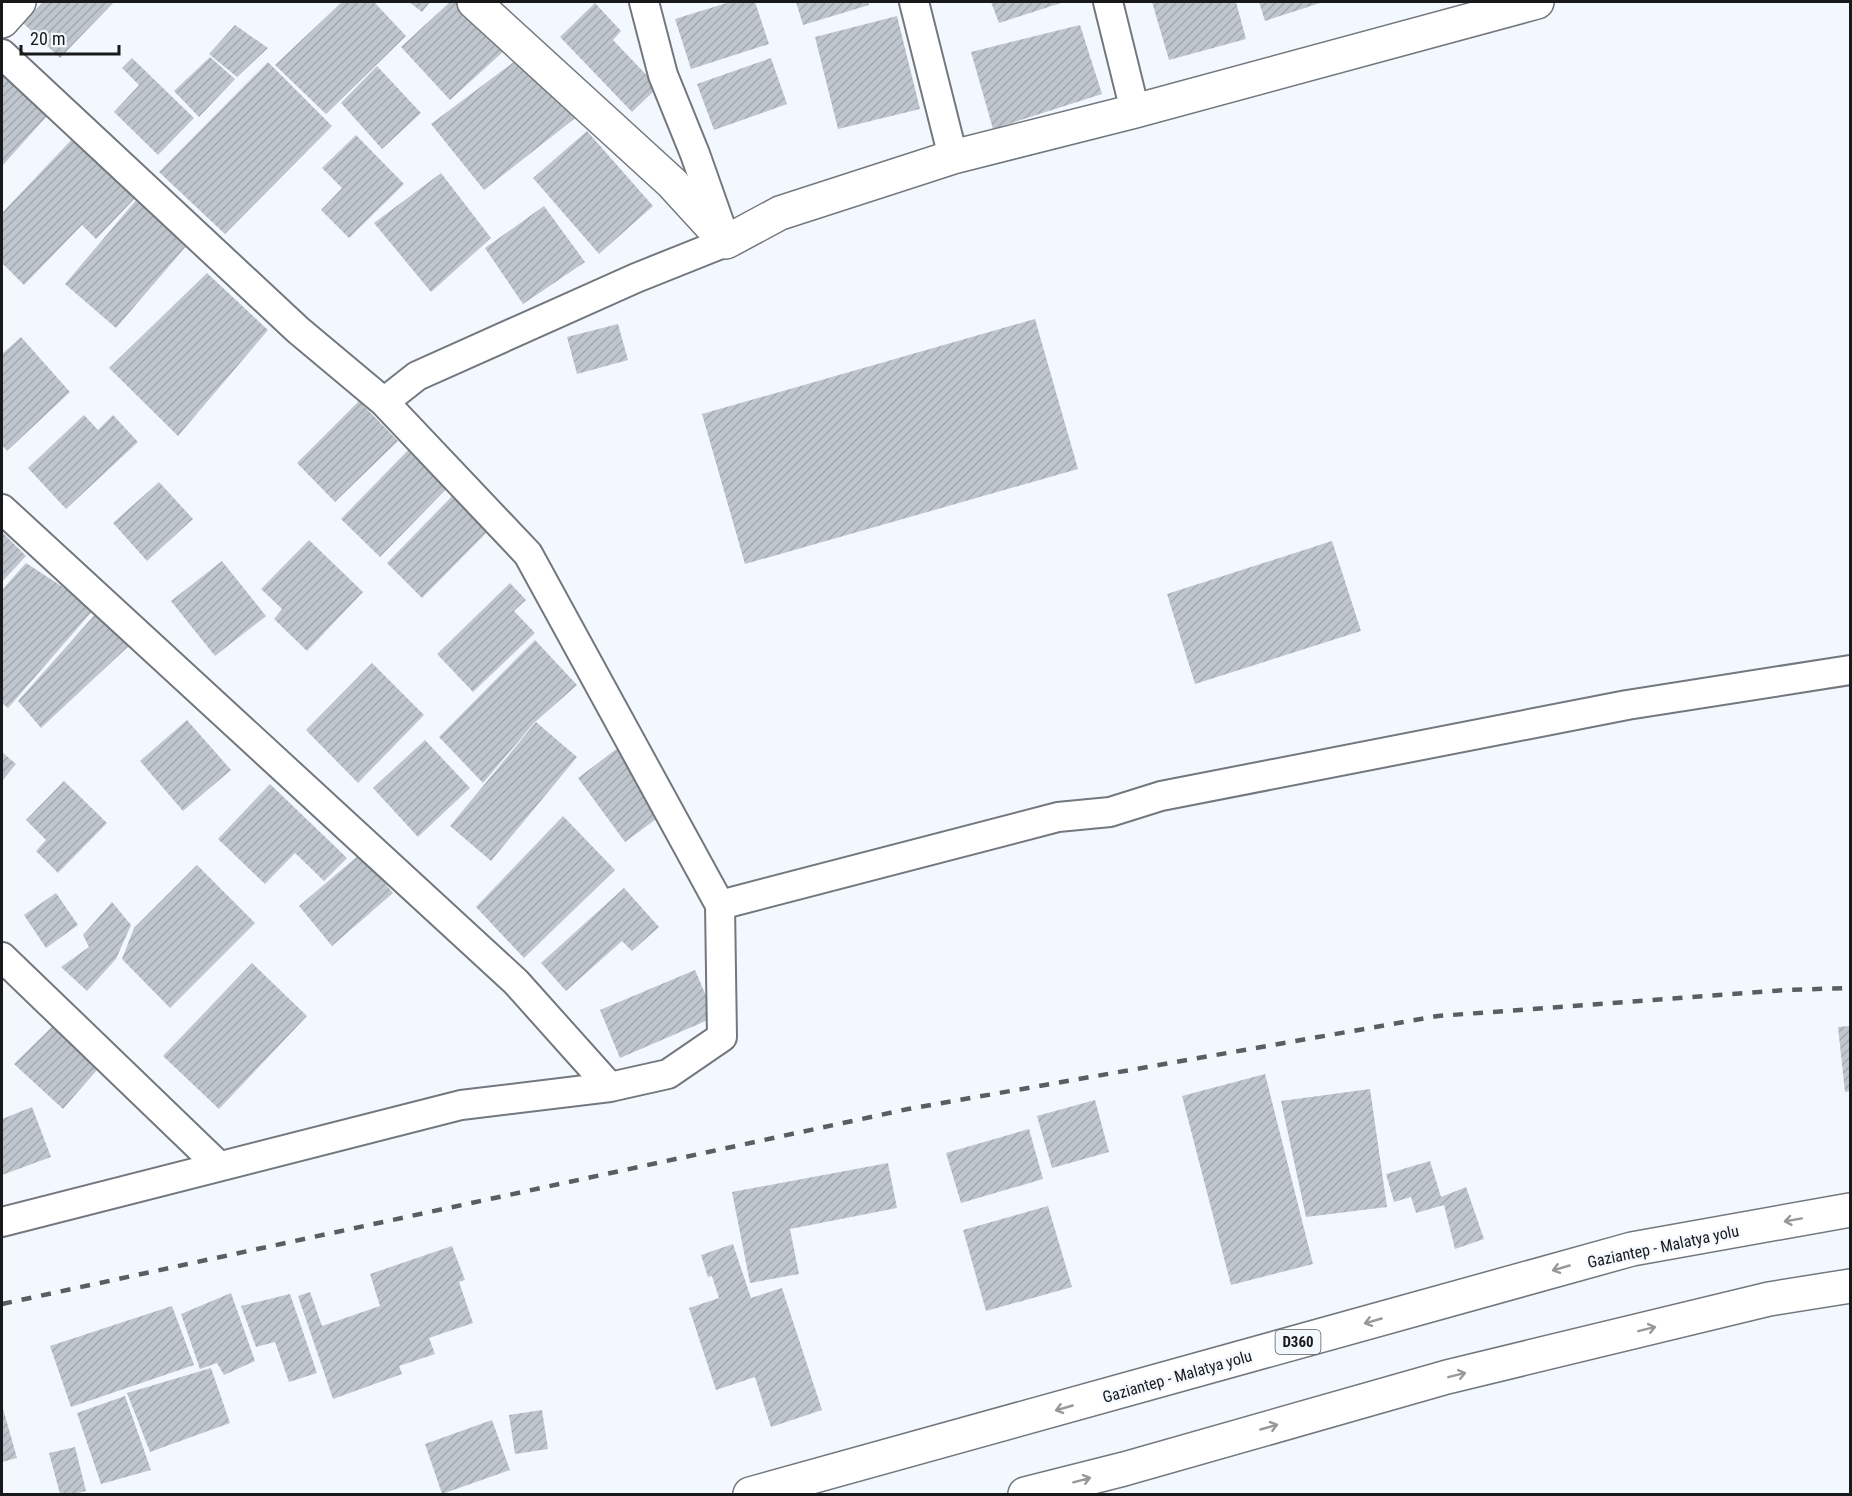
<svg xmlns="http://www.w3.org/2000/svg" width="1852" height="1496" font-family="'Roboto Condensed',sans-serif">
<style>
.building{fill:url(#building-hatch)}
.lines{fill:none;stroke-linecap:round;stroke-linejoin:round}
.minor-casing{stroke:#72787e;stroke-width:32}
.tertiary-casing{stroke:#72787e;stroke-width:36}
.trunk-casing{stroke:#72787e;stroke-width:36}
.minor{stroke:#fff;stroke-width:28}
.tertiary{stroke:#fff;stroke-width:33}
.trunk{stroke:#fff;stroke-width:33}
.rail{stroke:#5b5e61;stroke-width:4.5;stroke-dasharray:10 10;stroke-linecap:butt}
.oneway{stroke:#979898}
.labels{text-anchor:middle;stroke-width:4.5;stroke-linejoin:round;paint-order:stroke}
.shield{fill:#f3f8fe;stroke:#595c5f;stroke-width:1.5}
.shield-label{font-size:15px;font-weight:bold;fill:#17191b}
.street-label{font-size:16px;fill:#17191b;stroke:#f3f8fe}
</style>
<defs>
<pattern id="building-hatch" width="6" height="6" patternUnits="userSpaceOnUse" patternTransform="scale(1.5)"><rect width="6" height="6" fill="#bfc6cd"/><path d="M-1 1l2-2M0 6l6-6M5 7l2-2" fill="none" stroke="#a3aaaf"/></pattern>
</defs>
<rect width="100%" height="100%" fill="#f3f8fe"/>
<path class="building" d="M 43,2 L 114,2 L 60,58 L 23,23 Z
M 342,2 L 374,2 L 406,36 L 326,114 L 275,65 Z
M 409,2 L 430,2 L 422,12 Z
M 450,2 L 459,2 L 505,50 L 450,100 L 401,47 Z
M 730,2 L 755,2 L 769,44 L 691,69 L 675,19 Z
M 796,2 L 868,2 L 869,5 L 803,25 Z
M 991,2 L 1064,2 L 999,23 Z
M 1152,2 L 1236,2 L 1246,39 L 1169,60 Z
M 1259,2 L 1323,2 L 1265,21 Z
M 595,3 L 621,31 L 613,40 L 658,87 L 632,112 L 560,37 Z
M 897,16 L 920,109 L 838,129 L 815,37 Z
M 235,25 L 268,48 L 237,77 L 209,54 Z
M 1080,25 L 1102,94 L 993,129 L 971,52 Z
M 2,55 L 56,106 L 2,166 Z
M 523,55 L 583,112 L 484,190 L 431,124 Z
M 210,57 L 235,79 L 199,117 L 174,91 Z
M 132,58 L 194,118 L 158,155 L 114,112 L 139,85 L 122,68 Z
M 771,58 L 787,104 L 714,130 L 697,84 Z
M 268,62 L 332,126 L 225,234 L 159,172 Z
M 377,66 L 421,113 L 382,149 L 341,103 Z
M 587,131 L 653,206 L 599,254 L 533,178 Z
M 77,134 L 139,194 L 96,239 L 82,225 L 24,285 L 2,263 L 2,213 Z
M 356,135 L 404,184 L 349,238 L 321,210 L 342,188 L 322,168 Z
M 441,173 L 491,238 L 431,292 L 374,223 Z
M 143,192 L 194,237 L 116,328 L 65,284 Z
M 544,206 L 585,262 L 523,304 L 485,248 Z
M 207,273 L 268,330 L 178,436 L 109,368 Z
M 1035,319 L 1078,469 L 745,564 L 702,414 Z
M 618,324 L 628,360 L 577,374 L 567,337 Z
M 21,337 L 70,392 L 7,451 L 2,445 L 2,354 Z
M 359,401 L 398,441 L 335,502 L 297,463 Z
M 84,415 L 98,430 L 113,415 L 138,442 L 66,509 L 28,468 Z
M 416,442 L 455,480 L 380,557 L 341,519 Z
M 159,482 L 193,519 L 147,561 L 113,523 Z
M 459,489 L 495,524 L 422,598 L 387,563 Z
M 2,532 L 26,556 L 2,582 Z
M 309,540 L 363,592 L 307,651 L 274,619 L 282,609 L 261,589 Z
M 1332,541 L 1361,631 L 1195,684 L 1167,594 Z
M 222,561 L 266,616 L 215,656 L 171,601 Z
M 26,563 L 95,608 L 8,708 L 2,703 L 2,590 Z
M 510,583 L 526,600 L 514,611 L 535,633 L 473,692 L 437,654 Z
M 98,611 L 131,644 L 41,728 L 18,701 Z
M 535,640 L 577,685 L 534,723 L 483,783 L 439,737 Z
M 372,663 L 424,715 L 358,783 L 306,730 Z
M 187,720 L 231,770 L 183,811 L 140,761 Z
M 536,722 L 577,757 L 491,861 L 450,826 Z
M 425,740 L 470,788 L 418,837 L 373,788 Z
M 619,747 L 667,811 L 625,842 L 578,778 Z
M 2,752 L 16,764 L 2,781 Z
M 64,781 L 107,823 L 58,873 L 36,851 L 46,840 L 26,820 Z
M 270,784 L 347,858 L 324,881 L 295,853 L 265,884 L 218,839 Z
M 563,816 L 615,870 L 524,958 L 476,907 Z
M 360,854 L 393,893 L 332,946 L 299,906 Z
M 197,865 L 255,923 L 170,1008 L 122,959 L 134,928 Z
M 624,888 L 659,927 L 632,951 L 622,941 L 566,991 L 541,963 Z
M 56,893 L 78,925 L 46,948 L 24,915 Z
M 112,902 L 131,925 L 116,959 L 87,991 L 61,967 L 89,947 L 83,935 Z
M 252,963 L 307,1016 L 219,1109 L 163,1056 Z
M 695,970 L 715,1017 L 620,1058 L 600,1010 Z
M 57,1022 L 104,1062 L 63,1109 L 14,1064 Z
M 1850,1026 L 1850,1091 L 1845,1092 L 1838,1027 Z
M 1265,1074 L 1313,1264 L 1231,1285 L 1182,1096 Z
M 1370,1089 L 1387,1207 L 1306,1217 L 1281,1101 Z
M 1095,1100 L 1109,1152 L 1052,1168 L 1037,1116 Z
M 32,1107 L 51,1157 L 2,1175 L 2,1119 Z
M 1029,1129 L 1043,1179 L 961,1203 L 946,1153 Z
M 1430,1161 L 1441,1197 L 1466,1187 L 1484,1239 L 1455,1249 L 1444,1205 L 1416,1213 L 1411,1197 L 1394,1202 L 1386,1174 Z
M 888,1163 L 897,1208 L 790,1229 L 799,1274 L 750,1283 L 732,1192 Z
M 1048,1206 L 1072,1287 L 986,1311 L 963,1230 Z
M 733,1244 L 751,1298 L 782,1288 L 822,1410 L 771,1427 L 755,1377 L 716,1390 L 689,1308 L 719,1298 L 712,1276 L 708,1277 L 701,1255 Z
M 452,1246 L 465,1280 L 459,1282 L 473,1323 L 429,1338 L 435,1354 L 399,1366 L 402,1374 L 333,1399 L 298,1296 L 310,1292 L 322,1326 L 380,1306 L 370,1274 Z
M 231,1293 L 255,1361 L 224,1375 L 217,1363 L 200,1369 L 181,1314 Z
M 290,1294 L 317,1373 L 289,1382 L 275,1342 L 256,1347 L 241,1306 Z
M 172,1306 L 194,1365 L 71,1407 L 50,1346 Z
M 211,1368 L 230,1423 L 150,1452 L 127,1393 Z
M 125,1396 L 151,1470 L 101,1484 L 77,1413 Z
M 2,1405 L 17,1458 L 2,1462 Z
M 542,1410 L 548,1449 L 515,1454 L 509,1415 Z
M 492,1420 L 510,1470 L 442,1494 L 425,1444 Z
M 75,1447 L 86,1491 L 74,1494 L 60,1494 L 49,1453 Z"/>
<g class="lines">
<g class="minor-casing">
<path id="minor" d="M 914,2 L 953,157
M 1108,2 L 1135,111
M 2,54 L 298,330 L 384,402 L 528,554 L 720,905 L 722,1037 L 668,1074 L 610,1087
M 384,402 L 417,376 L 636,278 L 726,242 L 695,154 L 663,75 L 644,2
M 2,509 L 516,982 L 610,1087 L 461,1105 L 2,1222
M 720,905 L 1058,817 L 1110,812 L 1161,796 L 1627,705 L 1850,670
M 2,957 L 219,1166"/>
</g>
<g class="tertiary-casing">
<path id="tertiary" d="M 474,2 L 672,183 L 726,242 L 780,213 L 953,157 L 1135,111 L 1537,2
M 2,21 L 19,2"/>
</g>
<g class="trunk-casing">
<path id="trunk" d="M 750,1494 L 1632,1249 L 1850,1210
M 1025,1494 L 1124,1469 L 1447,1377 L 1769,1299 L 1850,1286"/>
</g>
<use href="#minor" class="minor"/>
<use href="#tertiary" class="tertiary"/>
<use href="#trunk" class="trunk"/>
<path class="rail" d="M 2,1304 L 908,1109 L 1438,1016 L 1786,990 L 1850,988"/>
</g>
<defs><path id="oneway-shaft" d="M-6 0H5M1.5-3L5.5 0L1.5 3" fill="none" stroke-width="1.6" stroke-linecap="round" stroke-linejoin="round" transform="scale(1.5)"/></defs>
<g class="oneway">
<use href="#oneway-shaft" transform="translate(1793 1220) rotate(170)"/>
<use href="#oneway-shaft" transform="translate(1561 1268) rotate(164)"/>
<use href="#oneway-shaft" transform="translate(1373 1321) rotate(164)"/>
<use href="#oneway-shaft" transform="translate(1647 1329) rotate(-14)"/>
<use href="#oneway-shaft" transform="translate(1457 1375) rotate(-14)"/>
<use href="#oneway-shaft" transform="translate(1064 1408) rotate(164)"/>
<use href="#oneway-shaft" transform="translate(1269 1427) rotate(-16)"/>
<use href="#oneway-shaft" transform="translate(1082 1480) rotate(-15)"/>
</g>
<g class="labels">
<rect class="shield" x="1275.5" y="1330" width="45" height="24" rx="4.5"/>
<g class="shield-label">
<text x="1298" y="1347">D360</text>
</g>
<g class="street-label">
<text transform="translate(1663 1246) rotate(-12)" y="6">Gaziantep - Malatya yolu</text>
<text transform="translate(1177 1376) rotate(-16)" y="6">Gaziantep - Malatya yolu</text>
</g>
</g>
<rect width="1852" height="1496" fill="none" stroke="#17191b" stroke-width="6"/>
<path d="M21 45v9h98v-9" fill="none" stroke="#17191b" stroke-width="3"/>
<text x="30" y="45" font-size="18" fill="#17191b" stroke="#f3f8fe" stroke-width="4.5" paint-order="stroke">20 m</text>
</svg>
